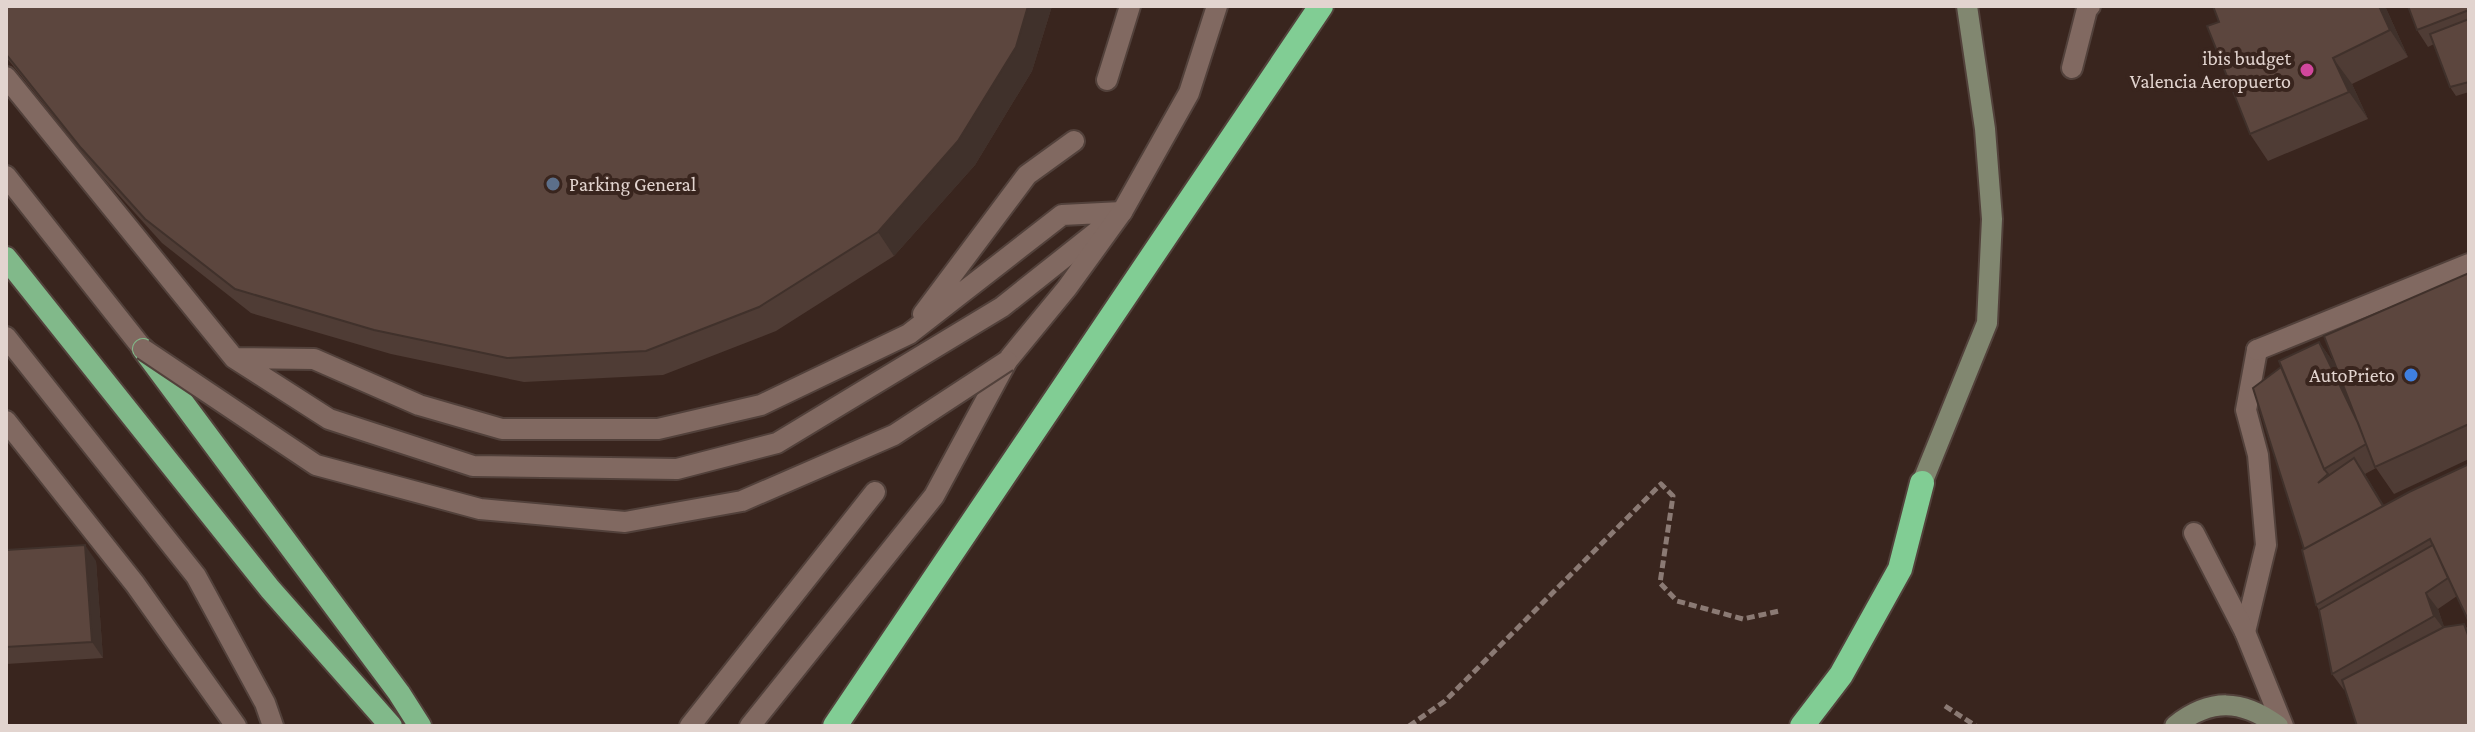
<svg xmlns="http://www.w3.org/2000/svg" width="2475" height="732" font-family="'Crimson Pro',serif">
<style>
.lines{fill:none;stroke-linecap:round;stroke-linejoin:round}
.service-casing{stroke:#52413b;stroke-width:24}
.minor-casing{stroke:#52413b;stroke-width:24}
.tertiary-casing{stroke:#52413b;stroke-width:24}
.secondary-casing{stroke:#52413b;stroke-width:24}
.trunk-casing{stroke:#52413b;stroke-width:26}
.motorway-casing{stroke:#52413b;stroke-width:28}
.path{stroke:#8b7a74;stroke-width:5;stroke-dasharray:8 4;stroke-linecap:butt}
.service{stroke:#816961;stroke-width:20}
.minor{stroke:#816961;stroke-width:20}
.tertiary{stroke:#816961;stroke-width:20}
.secondary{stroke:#818770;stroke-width:20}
.trunk{stroke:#81b98a;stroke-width:22}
.motorway{stroke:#81cd94;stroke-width:24}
.tertiary-bridge-casing{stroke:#52413b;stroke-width:24;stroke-linecap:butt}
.tertiary-bridge{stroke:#816961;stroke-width:20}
.wall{fill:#4f3c35}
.shaded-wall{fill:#40312b}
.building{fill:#5c463e;stroke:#40312b;stroke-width:2}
.hotel-dot{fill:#d1479c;stroke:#39251e;stroke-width:3}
.service-dot{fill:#5c6f8a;stroke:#39251e;stroke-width:3}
.shop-dot{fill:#3f7fe0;stroke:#39251e;stroke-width:3}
.labels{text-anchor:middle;stroke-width:8;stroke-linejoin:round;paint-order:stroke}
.poi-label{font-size:20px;fill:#e2d4cf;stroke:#39251e;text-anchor:end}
</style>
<rect width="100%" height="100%" fill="#39251e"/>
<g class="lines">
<g class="service-casing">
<path id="service" d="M 6,77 L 234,358 L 329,419 L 473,466 L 677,469 L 777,443 L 1002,307 L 1114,218
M 1107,80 L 1130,6
M 923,314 L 1027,175 L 1074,141
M 235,358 L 314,359 L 419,405 L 502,429 L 658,429 L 761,405 L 909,334 L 1062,215 L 1122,212
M 690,726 L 875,492"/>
</g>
<g class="minor-casing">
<path id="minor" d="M 2072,68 L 2087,9 L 2090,6
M 2245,632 L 2266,545 L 2258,455 L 2246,410 L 2257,350"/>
</g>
<g class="tertiary-casing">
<path id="tertiary" d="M 6,176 L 143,349
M 6,337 L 196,576 L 265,703 L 273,726
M 2257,350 L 2469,264
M 6,421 L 135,584 L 236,726
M 2194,533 L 2245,632 L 2283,726
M 750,726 L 934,496 L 1007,361 L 1067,288 L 1122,212 L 1189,93 L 1217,6"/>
</g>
<g class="secondary-casing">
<path id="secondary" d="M 1922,483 L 1987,323 L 1992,219 L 1985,129 L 1967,6
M 2175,726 C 2210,698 2242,699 2278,726"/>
</g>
<g class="trunk-casing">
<path id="trunk" d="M 6,258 L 270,589 L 391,726
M 143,349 L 399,693 L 420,726"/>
</g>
<g class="motorway-casing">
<path id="motorway" d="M 835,726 L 1321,6
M 1802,726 L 1841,675 L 1900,569 L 1922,483"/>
</g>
<path class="path" d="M 1945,706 L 1976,726
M 1409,726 L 1445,701 L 1661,484 L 1673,496 L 1660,583 L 1677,601 L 1743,619 L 1779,611"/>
<use href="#service" class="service"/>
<use href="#minor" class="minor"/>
<use href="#tertiary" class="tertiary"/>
<use href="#secondary" class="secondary"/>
<use href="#trunk" class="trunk"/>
<use href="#motorway" class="motorway"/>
<g class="tertiary-bridge-casing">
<path id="tertiary-bridge" d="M 143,349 L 316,465 L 480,509 L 625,522 L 742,501 L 894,435 L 1007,361"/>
</g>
<use href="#tertiary-bridge" class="tertiary-bridge"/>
</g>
<path class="wall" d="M 6,6 L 1052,6 L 1032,71 L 975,165 L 894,256 L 776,331 L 663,375 L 524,382 L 391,354 L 251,313 L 162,243 L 98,172 L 6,57 Z
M 2385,6 L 2408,57 L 2352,84 L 2368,119 L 2268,161 L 2250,134 L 2219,22 Z
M 2469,6 L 2469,92 L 2456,96 L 2450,87 L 2434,44 L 2428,47 L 2417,30 Z
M 2469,273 L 2469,459 L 2394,494 L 2376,468 L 2365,474 L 2384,506 L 2409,492 L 2457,596 L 2438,609 L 2444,627 L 2464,624 L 2469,631 L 2469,726 L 2345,689 L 2344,690 L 2332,674 L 2319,610 L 2316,605 L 2304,549 L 2319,342 L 2334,363 Z
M 6,550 L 96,561 L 103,658 L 6,664 Z"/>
<path class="shaded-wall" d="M 1028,6 L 1052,6 L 1032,71 L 975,165 L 894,256 L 878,232 Z
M 2379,6 L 2385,6 L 2408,57 L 2390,30 Z
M 2333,58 L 2352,84 L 2368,119 L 2349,92 Z
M 2319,342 L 2334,363 L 2382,464 L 2367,443 Z
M 2354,458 L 2365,474 L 2397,526 L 2386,510 Z
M 85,545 L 96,561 L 103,658 L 92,642 Z
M 2426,593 L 2438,609 L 2446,632 L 2434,616 Z"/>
<path class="building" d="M 6,6 L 1028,6 L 1016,47 L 958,141 L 878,232 L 759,307 L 646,351 L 507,358 L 374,330 L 235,289 L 145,219 L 81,148 L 6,54 Z
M 2213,6 L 2379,6 L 2390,30 L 2333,58 L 2349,92 L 2250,134 L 2207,26 L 2219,22 Z
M 2408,6 L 2469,6 L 2469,10 L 2417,30 Z
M 2469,19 L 2469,82 L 2450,87 L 2430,34 Z
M 2469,273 L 2469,424 L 2375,467 L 2324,336 Z
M 2319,342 L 2358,423 L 2366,444 L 2324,469 L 2279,361 Z
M 2281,367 L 2324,469 L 2328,474 L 2318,483 L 2354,458 L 2383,506 L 2304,549 L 2253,388 Z
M 2469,464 L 2469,622 L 2430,539 L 2316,605 L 2302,550 L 2409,492 Z
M 85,545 L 92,642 L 6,647 L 6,550 Z
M 2433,545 L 2448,578 L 2426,593 L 2434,616 L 2332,674 L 2319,610 Z
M 2464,624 L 2469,638 L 2469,726 L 2357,726 L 2342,680 L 2444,627 Z"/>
<circle class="hotel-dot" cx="2307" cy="70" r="8"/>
<circle class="service-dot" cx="553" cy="184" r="8"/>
<circle class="shop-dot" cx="2411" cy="375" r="8"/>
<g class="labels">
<g class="poi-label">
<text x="2291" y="65">ibis budget<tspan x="2291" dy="23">Valencia Aeropuerto</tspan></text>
<text x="569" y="191" text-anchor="start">Parking General</text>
<text x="2395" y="382">AutoPrieto</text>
</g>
</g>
<rect width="2475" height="732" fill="none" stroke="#e2d4cf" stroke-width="16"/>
</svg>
